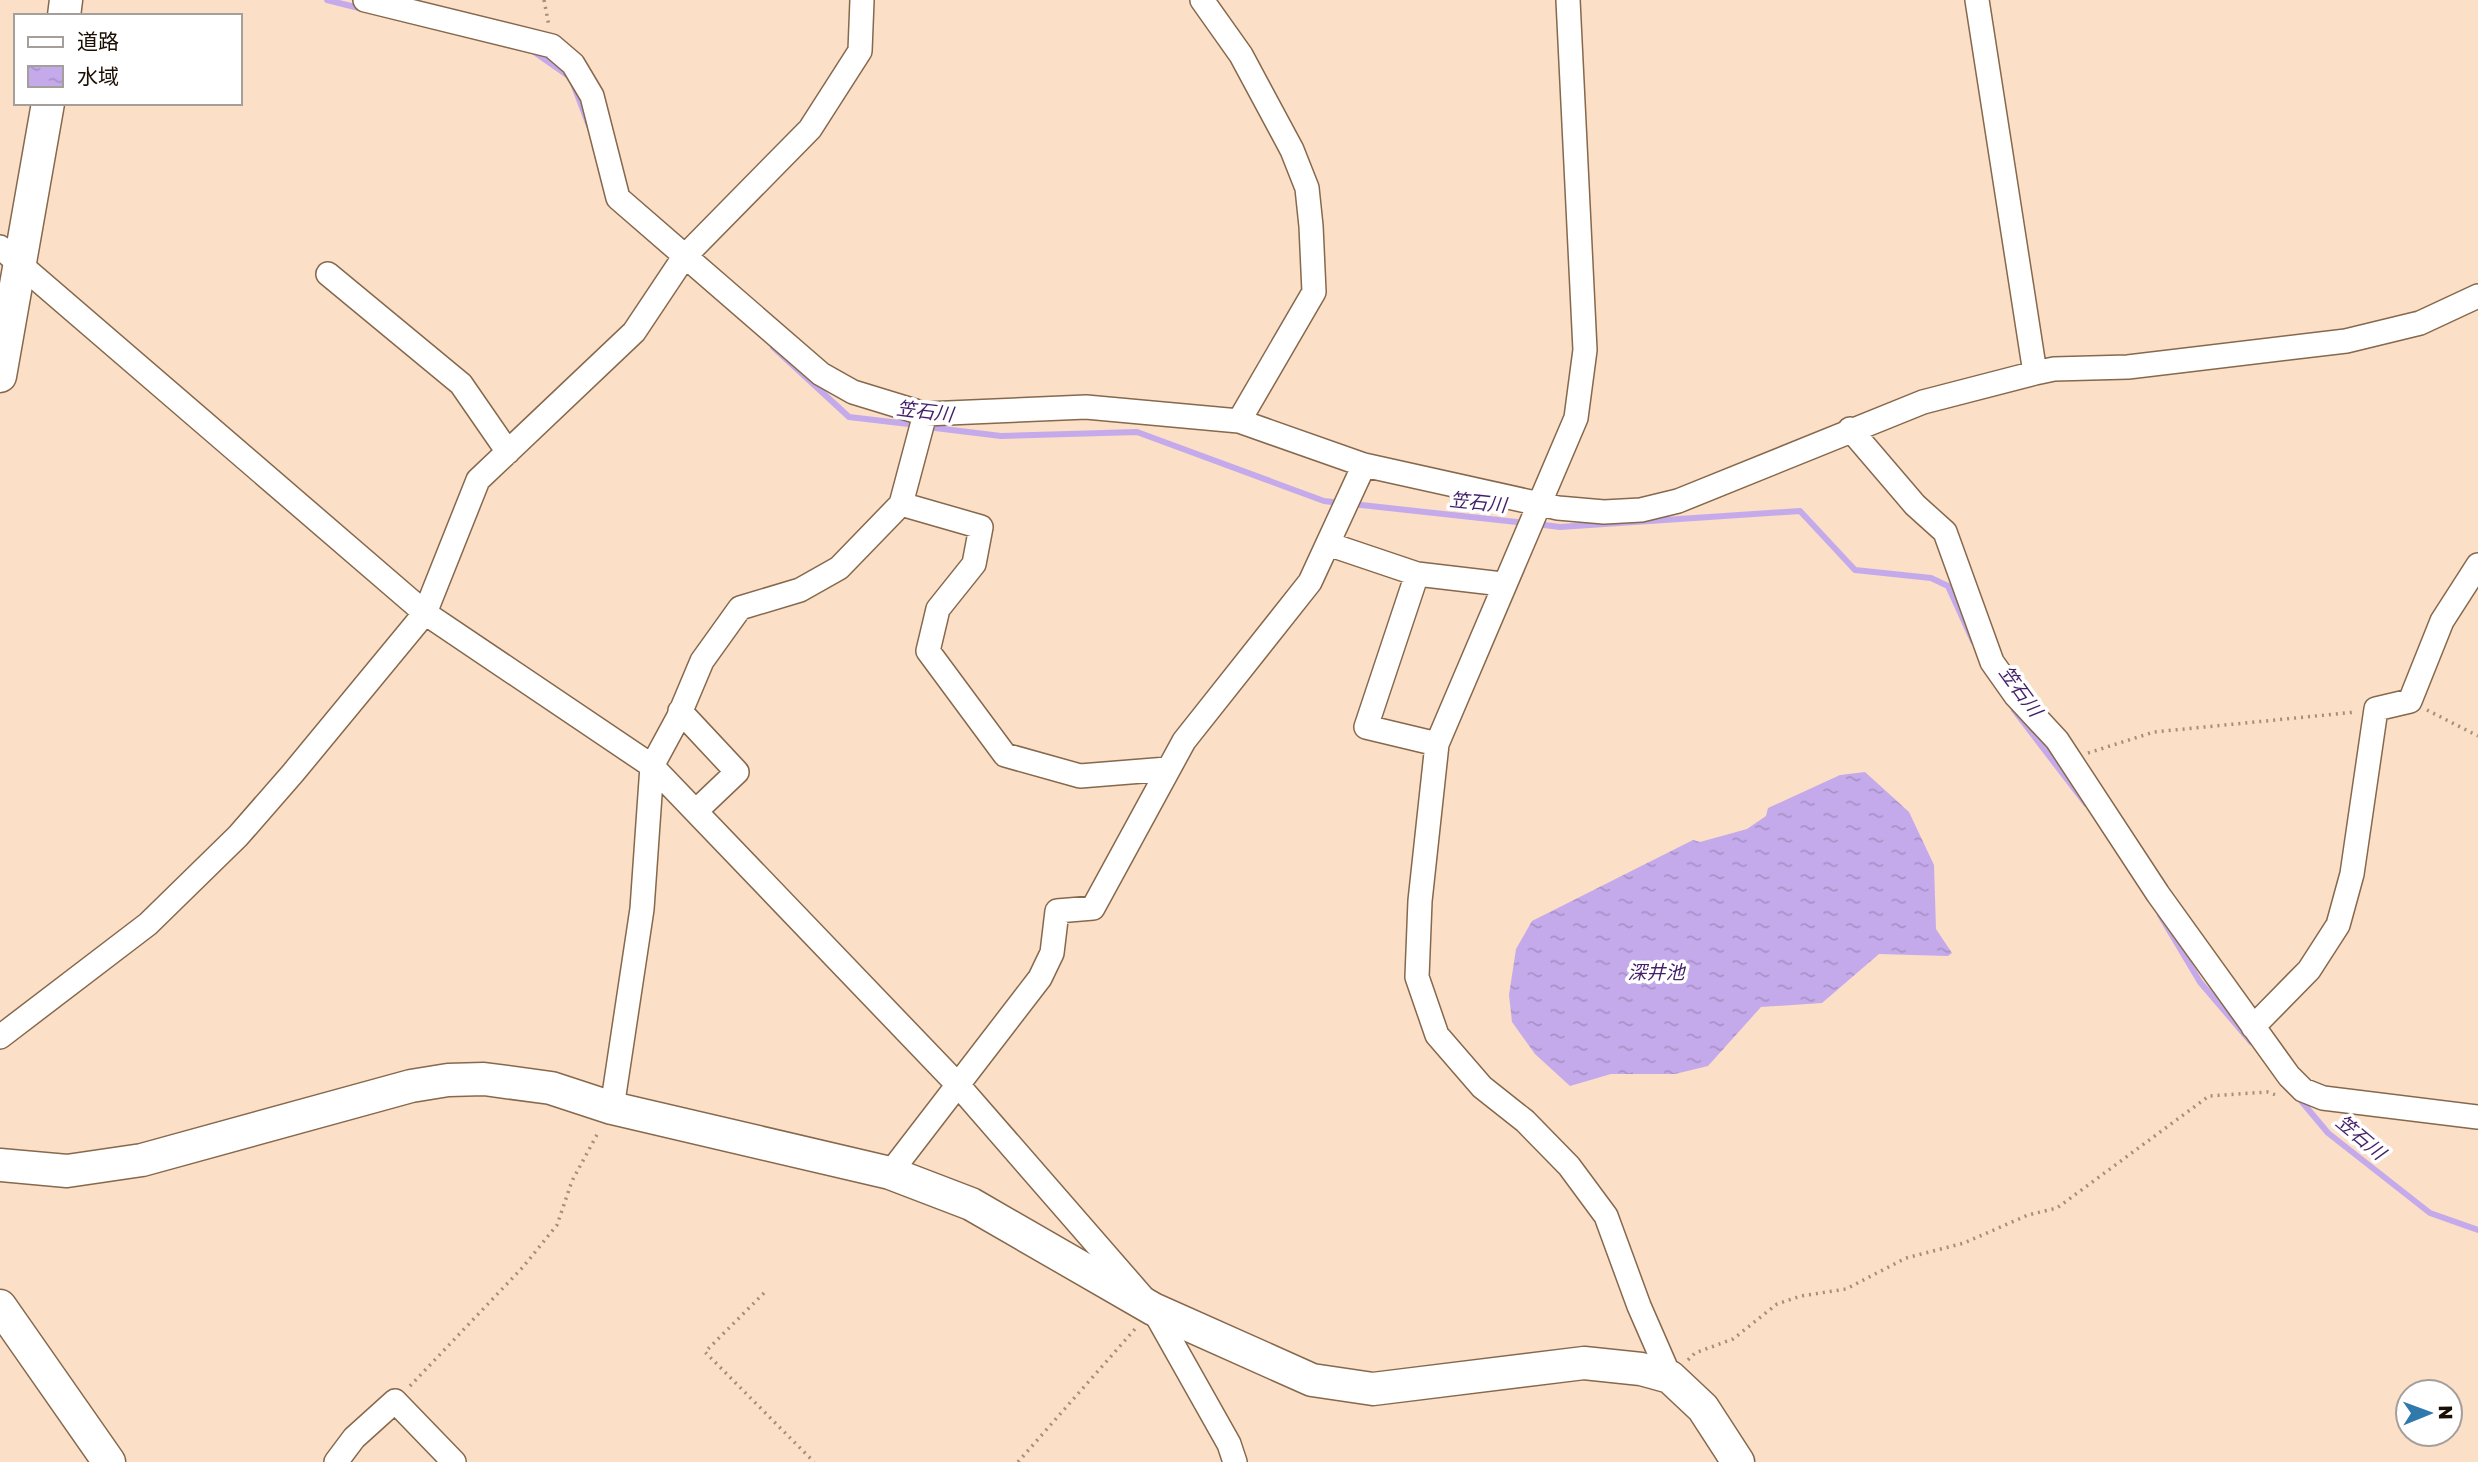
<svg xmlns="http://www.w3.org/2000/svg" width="2478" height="1462" font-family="'Golos Text','Noto Sans JP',sans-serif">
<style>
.water{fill:url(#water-ripples)}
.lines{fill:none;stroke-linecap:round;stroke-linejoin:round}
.stream{stroke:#c4aaeb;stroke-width:6}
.street-casing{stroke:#86684c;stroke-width:26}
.secondary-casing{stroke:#86684c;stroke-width:35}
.path{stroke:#a58f7b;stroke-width:3.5;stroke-dasharray:2 5;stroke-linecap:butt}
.street{stroke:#fff;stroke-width:23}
.secondary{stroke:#fff;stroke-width:32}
.labels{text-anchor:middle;stroke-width:7;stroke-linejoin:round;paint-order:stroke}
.water-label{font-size:19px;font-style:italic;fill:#441f69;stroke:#fff}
</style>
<defs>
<pattern id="water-ripples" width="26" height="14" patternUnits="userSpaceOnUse" patternTransform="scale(1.75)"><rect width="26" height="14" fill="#c4aaeb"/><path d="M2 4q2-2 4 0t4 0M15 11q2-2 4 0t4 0" fill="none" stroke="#a891c8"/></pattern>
</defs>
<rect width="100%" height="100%" fill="#fbdfc6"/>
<path class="water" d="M 1865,772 L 1909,812 L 1934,865 L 1936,929 L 1952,953 L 1948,956 L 1879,954 L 1822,1003 L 1761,1007 L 1708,1066 L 1675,1074 L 1611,1074 L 1570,1086 L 1535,1054 L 1512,1022 L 1509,995 L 1516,949 L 1532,921 L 1693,840 L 1700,842 L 1747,829 L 1766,816 L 1768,808 L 1840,775 Z"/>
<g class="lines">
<path class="stream" d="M 327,0 L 363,9
M 530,49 L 570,77
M 574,86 L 589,126
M 773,347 L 849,417 L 917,425
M 927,427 L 1001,436 L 1137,432 L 1324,501 L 1341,503
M 1352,504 L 1526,523
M 1536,524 L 1560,527 L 1800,511 L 1855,570 L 1931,578 L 1948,586 L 1973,641
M 2014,710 L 2086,804
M 2160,915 L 2200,982 L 2251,1042
M 2297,1096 L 2328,1133 L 2430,1213 L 2478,1230"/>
<g class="street-casing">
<path id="street" d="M 365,0 L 552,46 L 573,64 L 592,96 L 618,198 L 821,374 L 853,392 L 925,414 L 1086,407 L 1239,421 L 1364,465 L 1558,508 L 1604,512 L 1641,510 L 1678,501 L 1923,402 L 2035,373 L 2054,369 L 2128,367 L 2346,341 L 2420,323 L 2478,296
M 1202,0 L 1241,55 L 1292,150 L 1307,188 L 1311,226 L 1314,292 L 1239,421
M 1568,0 L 1585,350 L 1576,418 L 1437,744 L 1420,901 L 1417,977 L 1437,1035 L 1482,1087 L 1525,1121 L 1569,1166 L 1606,1216 L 1639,1306 L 1670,1377
M 1977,0 L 2035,373
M 0,247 L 425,613 L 652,766 L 958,1085 L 1153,1309 L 1229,1444 L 1235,1462
M 328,274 L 461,384 L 508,452
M 1850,429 L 1915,505 L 1945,532 L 1992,662 L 2016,696 L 2057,740 L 2158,894 L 2289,1076 L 2303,1090 L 2323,1098 L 2478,1117
M 901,504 L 981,527 L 974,564 L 938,609 L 928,651 L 1005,755 L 1080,776 L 1167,769
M 1328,544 L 1417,574 L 1502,584
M 1417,574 L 1366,727 L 1437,744
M 680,711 L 737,772 L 696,811
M 2253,1027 L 2309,970 L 2338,925 L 2352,874 L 2376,709 L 2410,701 L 2442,621 L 2478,565
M 0,1037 L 148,924 L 238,836 L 293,773 L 425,613 L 478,480 L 634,332 L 684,257 L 810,129 L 860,51 L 862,0
M 612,1108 L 642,909 L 652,766 L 678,718 L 702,661 L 740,608 L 800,590 L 839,568 L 901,504 L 925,414
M 890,1173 L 1040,978 L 1052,953 L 1057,911 L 1093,908 L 1184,741 L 1310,582 L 1364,465
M 336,1462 L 354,1438 L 395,1401 L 454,1462"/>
</g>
<g class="secondary-casing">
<path id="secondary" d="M 64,16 L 66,0
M 0,376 L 48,103
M 0,1165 L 67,1171 L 142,1160 L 411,1086 L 448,1080 L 484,1079 L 551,1088 L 612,1108 L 890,1173 L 971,1204 L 1153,1309 L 1312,1380 L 1373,1389 L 1584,1363 L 1641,1369 L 1670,1377 L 1703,1408 L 1738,1462
M 0,1306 L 109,1462"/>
</g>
<path class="path" d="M 544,0 L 549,26
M 2427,710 L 2478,736
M 2088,753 L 2154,732 L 2356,712
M 764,1293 L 705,1352 L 814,1462
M 1688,1360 L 1695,1353 L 1733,1339 L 1777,1304 L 1801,1296 L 1846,1289 L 1906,1258 L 1964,1243 L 2028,1215 L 2057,1208 L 2209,1096 L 2267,1092 L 2279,1096
M 410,1386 L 523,1267 L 557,1225 L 572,1181 L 599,1131
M 1018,1462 L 1135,1329"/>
<use href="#street" class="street"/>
<use href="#secondary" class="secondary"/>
</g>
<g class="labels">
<g class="water-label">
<text transform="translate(925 411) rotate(7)" y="7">笠石川</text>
<text transform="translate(1478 502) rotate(6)" y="7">笠石川</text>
<text transform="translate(2021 691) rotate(54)" y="7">笠石川</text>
<text x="1656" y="979">深井池</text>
<text transform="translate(2361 1137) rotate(40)" y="7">笠石川</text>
</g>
</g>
<rect x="14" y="14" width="228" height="91" fill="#ffffff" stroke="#a49f9b" stroke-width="2"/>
<rect x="28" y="37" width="35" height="10" fill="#ffffff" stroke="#a49f9b" stroke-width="2"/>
<text x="77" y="49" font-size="21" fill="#1b0f05">道路</text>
<rect x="28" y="66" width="35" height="21" fill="url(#water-ripples)" stroke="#a49f9b" stroke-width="2"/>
<text x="77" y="84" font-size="21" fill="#1b0f05">水域</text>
<g transform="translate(2429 1413) rotate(89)"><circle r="33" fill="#ffffff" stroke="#a49f9b" stroke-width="2"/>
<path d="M0-5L12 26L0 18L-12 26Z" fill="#2f79ad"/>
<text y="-10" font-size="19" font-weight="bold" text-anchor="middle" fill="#1b0f05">N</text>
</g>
</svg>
